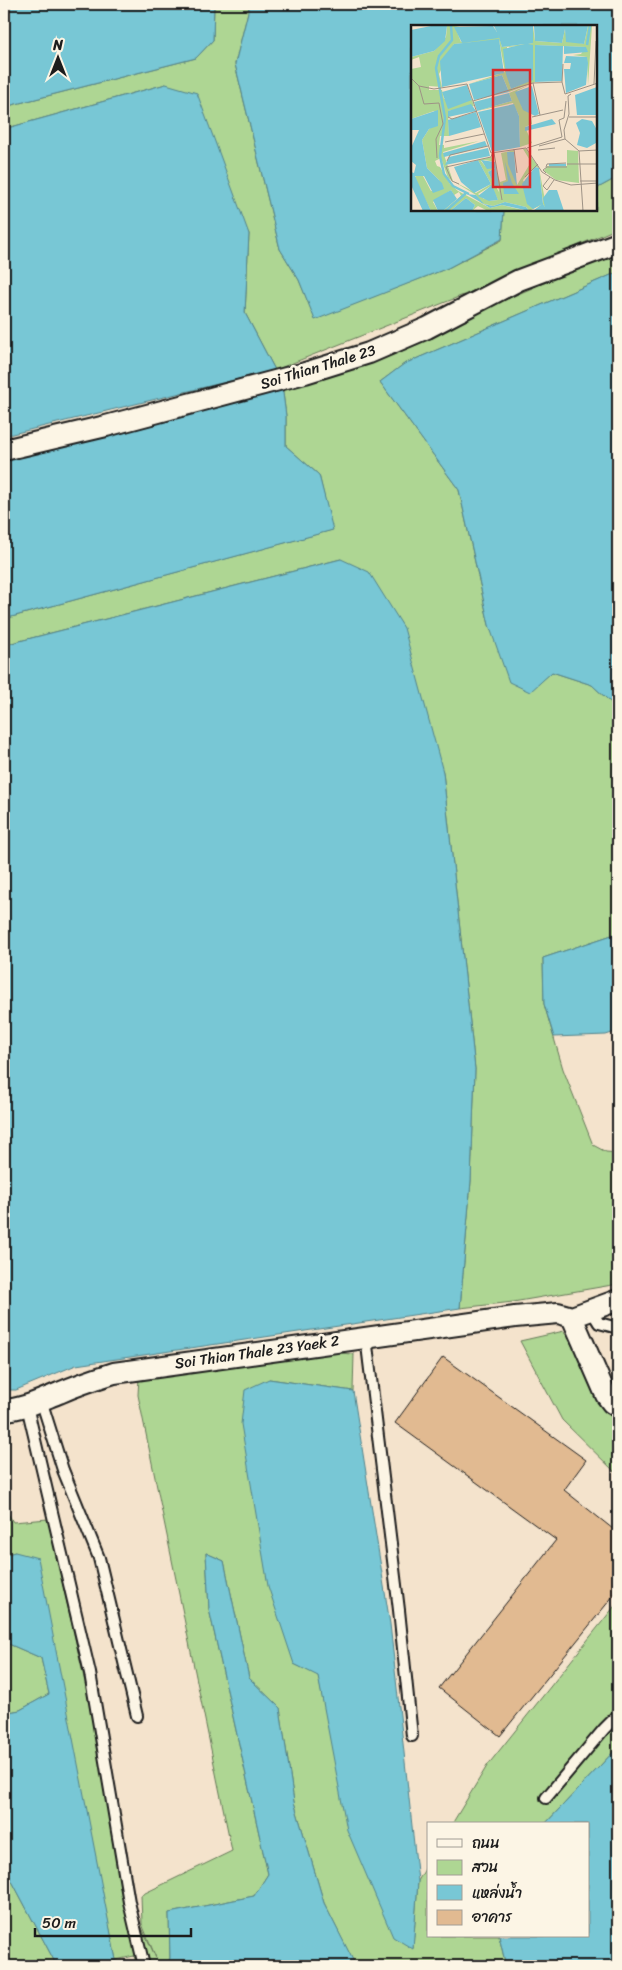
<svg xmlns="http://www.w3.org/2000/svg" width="622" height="1970" font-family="Sriracha,'Playpen Sans Thai',sans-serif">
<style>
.green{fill:#aed693;stroke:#657958}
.water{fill:#78c7d5;stroke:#53838b}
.building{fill:#e1ba91;stroke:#1c1c1c}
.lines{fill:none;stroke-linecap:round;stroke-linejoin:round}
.service-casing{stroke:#1c1c1c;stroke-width:14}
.minor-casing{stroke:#1c1c1c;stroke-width:24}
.service{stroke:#fcf5e5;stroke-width:10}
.minor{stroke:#fcf5e5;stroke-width:20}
.labels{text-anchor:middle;stroke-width:5;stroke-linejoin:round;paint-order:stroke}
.street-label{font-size:15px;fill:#1c1c1c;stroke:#fcf5e5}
.inset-river{fill:none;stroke:#78c7d5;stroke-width:2.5}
.inset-road{fill:none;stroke:#9e9386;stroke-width:1}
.view{fill:#d62828;fill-opacity:0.15;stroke:#d62828;stroke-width:2.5}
.inset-edge{fill:none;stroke:#1c1c1c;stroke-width:2.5}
</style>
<rect width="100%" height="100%" fill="#f4e3cc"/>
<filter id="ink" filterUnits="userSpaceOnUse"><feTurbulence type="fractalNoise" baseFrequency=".02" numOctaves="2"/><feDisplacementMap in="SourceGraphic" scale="10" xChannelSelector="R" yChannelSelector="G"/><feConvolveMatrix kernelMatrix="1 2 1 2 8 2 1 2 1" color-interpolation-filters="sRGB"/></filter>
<g filter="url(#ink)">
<path class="green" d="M 214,4 L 250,4 L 235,64 L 280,249 L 299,280 L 315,319 L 448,268 L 502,240 L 504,210 L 596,210 L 596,189 L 618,177 L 618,228 L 466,294 L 275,370 L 245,313 L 249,234 L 166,84 L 4,129 L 4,107 L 196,58 L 213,40 Z
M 618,251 L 618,272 L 404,364 L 380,382 L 459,490 L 489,625 L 530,691 L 552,672 L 592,685 L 618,709 L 618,933 L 543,958 L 544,1004 L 563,1069 L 593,1145 L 606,1152 L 618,1153 L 618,1284 L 513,1302 L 460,1308 L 471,1181 L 475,1069 L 443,772 L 341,559 L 4,645 L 4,619 L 332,530 L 319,475 L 286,446 L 286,416 L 282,385 L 386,351 Z
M 564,1331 L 613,1418 L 618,1421 L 618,1475 L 562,1420 L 520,1341 Z
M 320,1352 L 354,1354 L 353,1391 L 269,1379 L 294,1664 L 318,1675 L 325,1710 L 413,1948 L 418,1881 L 428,1864 L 428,1936 L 499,1936 L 506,1966 L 355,1965 L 324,1903 L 294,1802 L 280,1708 L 249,1678 L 224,1561 L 206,1553 L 209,1609 L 268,1874 L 254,1896 L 169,1913 L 170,1958 L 167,1966 L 137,1966 L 134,1956 L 116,1960 L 93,1847 L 15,1552 L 4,1555 L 4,1507 L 13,1522 L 48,1519 L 139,1921 L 156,1958 L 142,1924 L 141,1895 L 232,1851 L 138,1395 L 139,1377 Z
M 618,1602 L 618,1747 L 545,1824 L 452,1824 L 487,1766 Z
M 4,1642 L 41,1658 L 49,1694 L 20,1710 L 4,1713 Z
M 4,1866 L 57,1966 L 4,1966 Z"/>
<path class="water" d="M 4,4 L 214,4 L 213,40 L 196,58 L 4,107 Z
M 250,4 L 618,4 L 618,177 L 596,189 L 596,26 L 412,26 L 412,210 L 504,210 L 502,239 L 448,268 L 315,320 L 299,280 L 280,249 L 235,64 Z
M 166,84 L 197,93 L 249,234 L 245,313 L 275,370 L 4,436 L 4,129 Z
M 618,272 L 618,709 L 592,685 L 552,672 L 530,692 L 509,682 L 489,625 L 459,490 L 380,382 L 404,364 Z
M 282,385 L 286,416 L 286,446 L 319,475 L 333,530 L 4,619 L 4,457 Z
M 341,559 L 369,572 L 404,628 L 443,772 L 475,1069 L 471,1181 L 460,1308 L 76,1365 L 16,1390 L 4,1390 L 4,645 Z
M 618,933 L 618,1031 L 606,1035 L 554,1037 L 544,1004 L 543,958 Z
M 269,1379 L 353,1391 L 390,1624 L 418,1881 L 413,1949 L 393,1937 L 347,1830 L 318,1676 L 294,1664 L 268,1586 L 241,1424 L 245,1390 Z
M 15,1552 L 38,1558 L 116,1960 L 103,1966 L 57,1966 L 4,1866 L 4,1713 L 20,1710 L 49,1694 L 41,1658 L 4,1642 L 4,1555 Z
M 206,1553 L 224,1561 L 249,1678 L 280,1708 L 294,1802 L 324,1903 L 356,1966 L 167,1966 L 170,1958 L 169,1913 L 254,1896 L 268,1874 L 209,1609 Z
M 618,1747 L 618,1966 L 506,1966 L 499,1936 L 588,1936 L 588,1824 L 545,1824 Z"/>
<path class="building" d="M 443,1357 L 586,1460 L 564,1490 L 618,1533 L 618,1590 L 500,1736 L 439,1688 L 556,1540 L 395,1423 Z"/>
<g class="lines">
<g class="service-casing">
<path id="service" d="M 591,1310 L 599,1323 L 618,1328
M 366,1337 L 399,1610 L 412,1736
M 41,1400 L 63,1470 L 99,1558 L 137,1716
M 27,1406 L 90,1673 L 129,1902 L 144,1966
M 546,1798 L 604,1729 L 618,1715"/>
</g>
<g class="minor-casing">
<path id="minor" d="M 4,450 L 106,426 L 305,373 L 369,353 L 427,328 L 519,280 L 618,243
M 572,1317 L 618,1300
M 4,1410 C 23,1409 41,1400 59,1393 C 77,1385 95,1379 114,1373 L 515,1317 L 558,1313 L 572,1317 L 606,1395 L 612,1403 L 618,1407"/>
</g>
<use href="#service" class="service"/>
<use href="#minor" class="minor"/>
</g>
</g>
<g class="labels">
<g class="street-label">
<text transform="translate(318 367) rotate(-17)" y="5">Soi Thian Thale 23</text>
<text transform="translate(257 1352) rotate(-8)" y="5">Soi Thian Thale 23 Yaek 2</text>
</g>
</g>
<g transform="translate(411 25)">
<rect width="186" height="186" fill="#f4e3cc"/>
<path d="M 36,1 L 49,1 L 44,2 L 50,17 L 87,9 L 83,1 L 88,10 L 91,22 L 122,18 L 122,1 L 124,16 L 151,18 L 154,4 L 156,16 L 169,14 L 170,17 L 160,16 L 173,19 L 177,1 L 181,1 L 177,60 L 176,32 L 162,30 L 170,29 L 175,22 L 124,20 L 124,57 L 98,67 L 91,50 L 58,59 L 94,47 L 88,15 L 43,19 L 28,49 L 31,62 L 18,61 L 18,65 L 31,65 L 33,74 L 61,75 L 63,81 L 37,86 L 38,111 L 29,111 L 28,120 L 33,120 L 33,123 L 68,116 L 32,127 L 42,156 L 65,168 L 80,159 L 67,135 L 81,132 L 89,157 L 95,155 L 90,128 L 103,125 L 100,144 L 106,160 L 120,137 L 112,124 L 115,124 L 128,143 L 136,186 L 132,179 L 118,186 L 115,182 L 94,177 L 82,181 L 70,178 L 65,170 L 37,153 L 30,133 L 24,136 L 26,141 L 29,142 L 39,159 L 47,166 L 79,183 L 91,180 L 116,186 L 77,186 L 67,181 L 61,186 L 64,180 L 55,173 L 39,186 L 32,186 L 50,171 L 48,167 L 43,170 L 40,165 L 22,177 L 27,186 L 20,186 L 3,152 L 11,149 L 20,166 L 30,164 L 28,155 L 16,143 L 11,115 L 18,104 L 27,98 L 27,90 L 23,86 L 0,94 L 0,44 L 10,42 L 8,32 L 0,35 L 0,32 L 23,26 L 35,12 ZM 122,20 L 119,55 L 100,64 L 96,49 L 96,22 ZM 74,135 L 84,137 L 88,167 L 77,147 L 84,143 L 74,141 L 70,136 ZM 124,142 L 128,143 L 132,178 L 125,181 L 112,155 ZM 80,161 L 87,175 L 78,176 L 79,174 L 73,174 L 67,169 ZM 120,59 L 106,66 L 111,82 L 119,87 L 121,99 L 114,102 L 121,118 L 109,122 L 108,91 L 102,78 L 66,86 L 101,76 L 98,68 ZM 156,125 L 167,126 L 168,158 L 145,155 L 133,146 L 136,141 L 156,141 Z" fill="#aed693" fill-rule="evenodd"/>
<path d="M 20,1 L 36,1 L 34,16 L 23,26 L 0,32 L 0,5 ZM 82,1 L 86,7 L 83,1 L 122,1 L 122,18 L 117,19 L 122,20 L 122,55 L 100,64 L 95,49 L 92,24 L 114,19 L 91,22 L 87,9 L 88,13 L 51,18 L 43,2 ZM 123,1 L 177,1 L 173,19 L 155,17 L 154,4 L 151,18 L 124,16 ZM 88,14 L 93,48 L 31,62 L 29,36 L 43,19 ZM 124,20 L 152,21 L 151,56 L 124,57 ZM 153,21 L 175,22 L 177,27 L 153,29 ZM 155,31 L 176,32 L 177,38 L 175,60 L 155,68 L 153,44 L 159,44 L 160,38 L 153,38 ZM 91,50 L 98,67 L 63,75 L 58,59 ZM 56,60 L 61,75 L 37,84 L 31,67 ZM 121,61 L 128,89 L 124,91 L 112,85 L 104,67 ZM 186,62 L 186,90 L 166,90 L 164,70 ZM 98,68 L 101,76 L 66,86 L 63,77 ZM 60,79 L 65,86 L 37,92 L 37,86 ZM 103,79 L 108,91 L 109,122 L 81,127 L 67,87 ZM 27,85 L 27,101 L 18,104 L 11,115 L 16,143 L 31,158 L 33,164 L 22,168 L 13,151 L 4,151 L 20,186 L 12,186 L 0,160 L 0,147 L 3,148 L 5,140 L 0,136 L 0,123 L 8,105 L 0,105 L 0,94 ZM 65,87 L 70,102 L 38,111 L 37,95 ZM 141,94 L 145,99 L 114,106 L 114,102 ZM 171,94 L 181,96 L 186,105 L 185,118 L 176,123 L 166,120 L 169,108 L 165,98 ZM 74,116 L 76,121 L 33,132 L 32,128 ZM 77,123 L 79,131 L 34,140 L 38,132 ZM 96,127 L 103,127 L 106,161 L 97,139 ZM 67,135 L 80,159 L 63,168 L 50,157 L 43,142 ZM 70,135 L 84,137 L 88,161 L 85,163 L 77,147 L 84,143 L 76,144 ZM 94,137 L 101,158 L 108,169 L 93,169 L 92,158 L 97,156 ZM 124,142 L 128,143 L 132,179 L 134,182 L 132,173 L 138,165 L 146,165 L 153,186 L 122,186 L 131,179 L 122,184 L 116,179 L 111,159 ZM 81,160 L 87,175 L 78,176 L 67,171 ZM 40,165 L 46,174 L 32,186 L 27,186 L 22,175 ZM 56,169 L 65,170 L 73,179 L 82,181 L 94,177 L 115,182 L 118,186 L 91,180 L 79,183 ZM 55,173 L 64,180 L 61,186 L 39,186 Z" fill="#78c7d5"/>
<path class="inset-river" d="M 40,1 L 41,15 L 28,31 L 25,43 L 34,93 L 29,131 L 33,149 L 42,161 L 58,169M 176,20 L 179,1M 138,140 L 155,140M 35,186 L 55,168"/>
<path class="inset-road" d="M 0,53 L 8,61 L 23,64 L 56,59 L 80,128 L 115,123 L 131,147 L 144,155 L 160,160 L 187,158M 151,57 L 152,39M 122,58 L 129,90M 183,59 L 185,16M 8,61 L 13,79 L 28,78 L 32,99 L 25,114 L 26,133M 160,69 L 157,71 L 158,89 L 153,105 L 154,114 L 168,126 L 187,125M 62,76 L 122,58 L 151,57 L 154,69 L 187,58M 37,92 L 41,94 L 66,86M 121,92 L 152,85M 158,92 L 187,92M 34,117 L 73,109M 128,121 L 154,114M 116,123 L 151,112 L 148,95 L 153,93 L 155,76M 103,124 L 106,148M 127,125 L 144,123M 168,126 L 172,186M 83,128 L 91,175M 36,136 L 39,130 L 77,121M 156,139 L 187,139M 135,142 L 136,139 L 155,138M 135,148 L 132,145 L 136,142 L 156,142M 114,152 L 127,139M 139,152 L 132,161 L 136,165 L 143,155M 169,156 L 187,156M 48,159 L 41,156 L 35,142 L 80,132 L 81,129"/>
<path class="view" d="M 82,45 L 119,45 L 119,162 L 82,162 Z"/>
<rect width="186" height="186" class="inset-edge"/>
</g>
<rect width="622" height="1970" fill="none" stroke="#fcf5e5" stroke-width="20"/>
<rect x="10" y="10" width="602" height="1950" fill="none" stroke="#1c1c1c" stroke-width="2" filter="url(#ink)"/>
<rect x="427" y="1822" width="162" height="115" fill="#fcf5e5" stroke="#a29e95"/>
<rect x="437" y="1839" width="25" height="8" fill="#fcf5e5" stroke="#a29e95"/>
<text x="472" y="1848" font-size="15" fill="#1c1c1c">ถนน</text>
<rect x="437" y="1860" width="25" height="15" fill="#aed693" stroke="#a29e95"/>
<text x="472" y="1872" font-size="15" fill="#1c1c1c">สวน</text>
<rect x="437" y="1885" width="25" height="15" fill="#78c7d5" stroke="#a29e95"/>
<text x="472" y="1898" font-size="15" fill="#1c1c1c">แหล่งน้ำ</text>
<rect x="437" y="1910" width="25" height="15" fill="#e1ba91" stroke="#a29e95"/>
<text x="472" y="1922" font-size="15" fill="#1c1c1c">อาคาร</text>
<g transform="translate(58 58)" stroke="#fcf5e5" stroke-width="4" paint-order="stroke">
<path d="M0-4L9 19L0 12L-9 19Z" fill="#1c1c1c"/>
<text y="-8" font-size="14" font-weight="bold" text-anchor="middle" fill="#1c1c1c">N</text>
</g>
<path d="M35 1928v8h156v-8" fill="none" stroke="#1c1c1c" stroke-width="2.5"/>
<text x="42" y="1928" font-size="15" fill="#1c1c1c" stroke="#fcf5e5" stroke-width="4" paint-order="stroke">50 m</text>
</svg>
